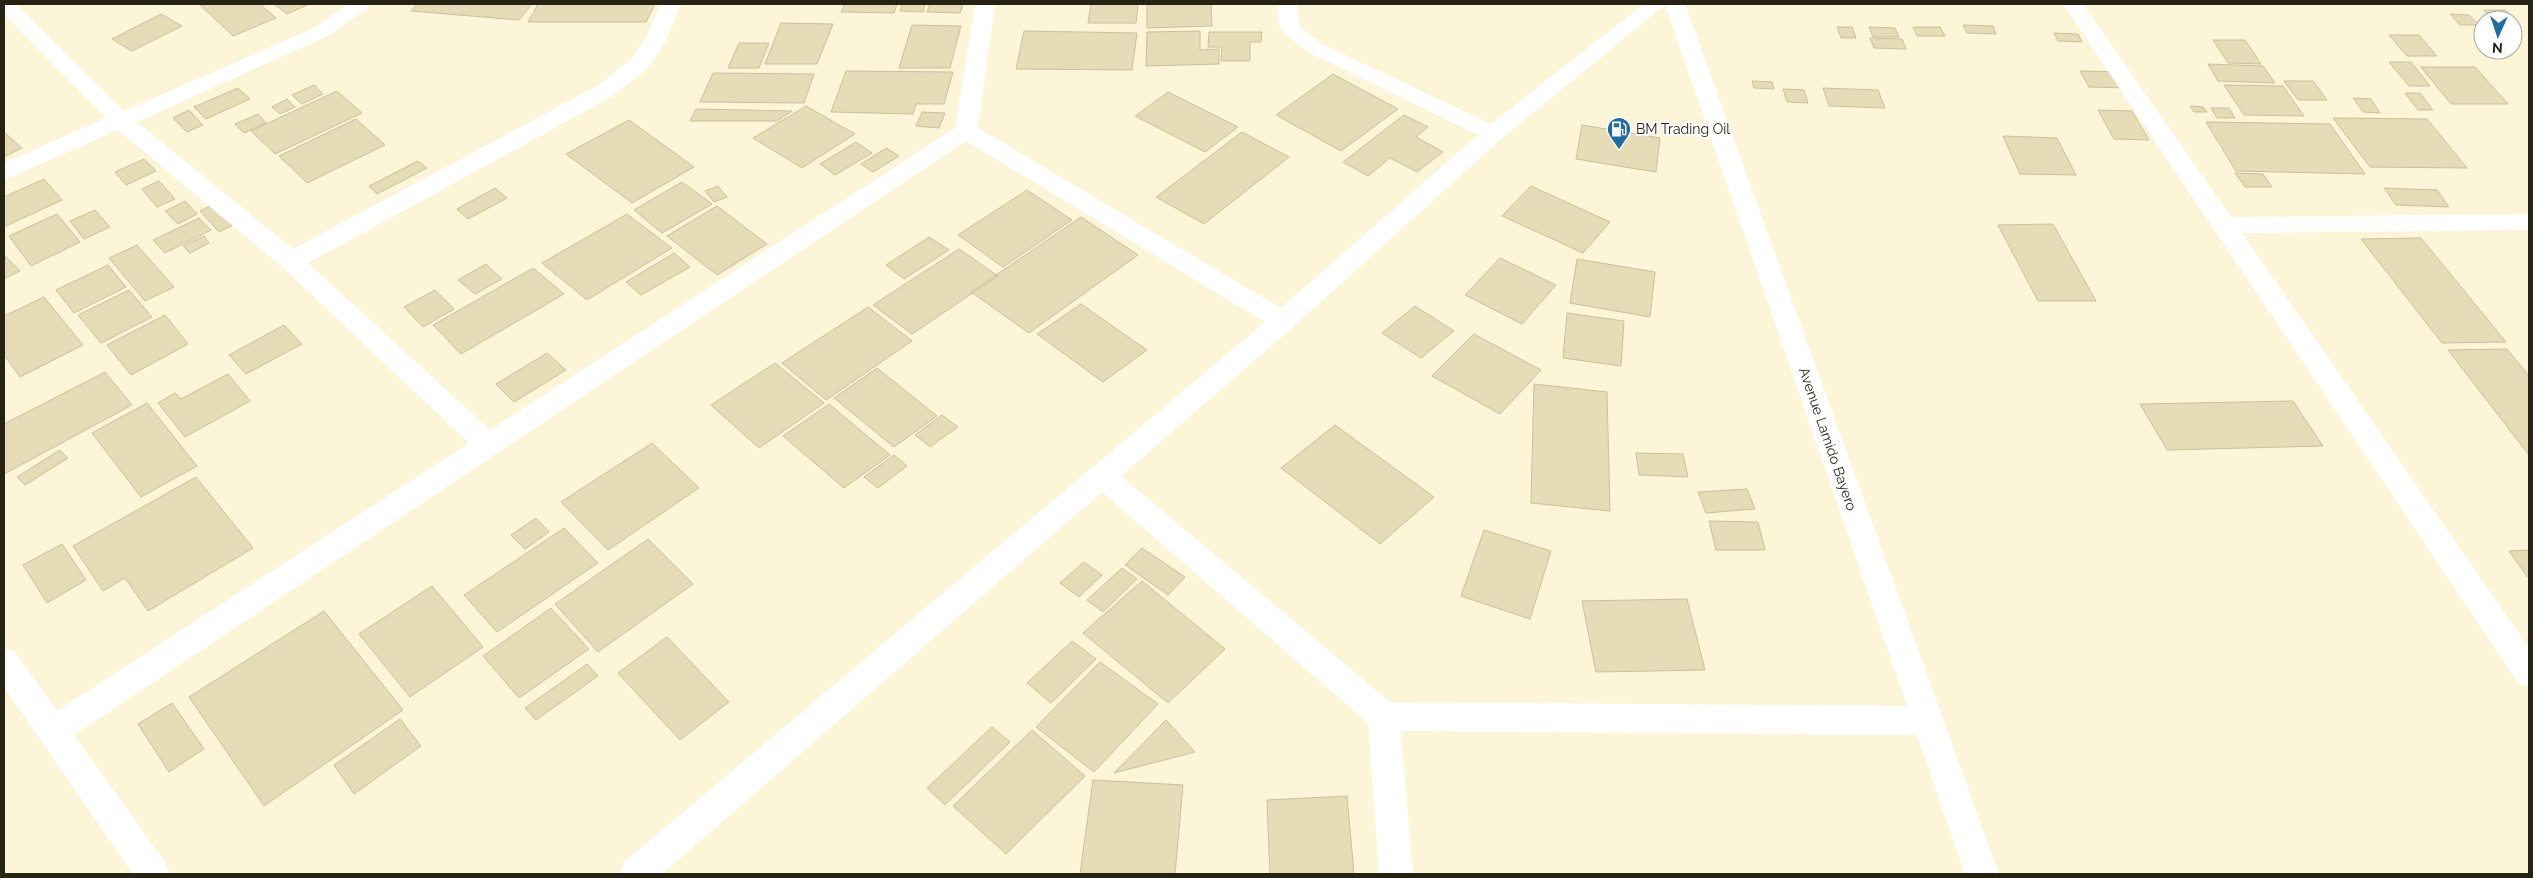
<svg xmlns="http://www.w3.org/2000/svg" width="2533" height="878" font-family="Raleway,sans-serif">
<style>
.building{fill:#e6dcb7;stroke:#cbc09d}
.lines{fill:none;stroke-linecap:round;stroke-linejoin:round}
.minor{fill:#fff;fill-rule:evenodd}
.labels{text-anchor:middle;stroke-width:4;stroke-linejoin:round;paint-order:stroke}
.poi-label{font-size:14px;fill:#262214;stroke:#fff;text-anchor:start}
.street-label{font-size:14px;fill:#262214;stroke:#fff}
</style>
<rect width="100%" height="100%" fill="#fdf5d7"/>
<path class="building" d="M 199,4 L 260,4 L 276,18 L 233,36 Z
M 274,4 L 306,4 L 307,5 L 287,14 Z
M 417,4 L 532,4 L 519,20 L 411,11 Z
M 538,4 L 655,4 L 646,22 L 528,22 Z
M 845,4 L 897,4 L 894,13 L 841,12 Z
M 902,4 L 925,4 L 923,12 L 900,11 Z
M 930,4 L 963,4 L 960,13 L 927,12 Z
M 1091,4 L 1138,4 L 1136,23 L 1088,23 Z
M 1147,4 L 1211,4 L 1212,26 L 1147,28 Z
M 2484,10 L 2505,10 L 2513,18 L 2492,18 Z
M 161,14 L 182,26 L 132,51 L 112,39 Z
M 2450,14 L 2469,15 L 2479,25 L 2460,25 Z
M 781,23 L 833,24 L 817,64 L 765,64 Z
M 912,25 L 961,26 L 950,68 L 899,68 Z
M 1963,25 L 1993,26 L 1996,34 L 1967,33 Z
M 1837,27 L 1852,27 L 1856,38 L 1841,38 Z
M 1869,27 L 1895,28 L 1899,37 L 1873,37 Z
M 1913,27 L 1940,27 L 1945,36 L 1917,36 Z
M 1024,31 L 1137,33 L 1132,70 L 1016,69 Z
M 1200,31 L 1200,50 L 1219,49 L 1219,64 L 1146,66 L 1147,32 Z
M 1209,32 L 1262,32 L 1261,42 L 1250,42 L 1250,61 L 1221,61 L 1222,47 L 1208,47 Z
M 2054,33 L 2078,34 L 2082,42 L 2058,41 Z
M 2389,35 L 2419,35 L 2437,56 L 2407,56 Z
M 1870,38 L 1902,39 L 1906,49 L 1874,48 Z
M 2213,40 L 2245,40 L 2261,64 L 2228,63 Z
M 739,43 L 769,43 L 759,68 L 728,68 Z
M 2389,62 L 2411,62 L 2430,86 L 2409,86 Z
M 2208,64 L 2263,66 L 2275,83 L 2218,81 Z
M 2421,67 L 2475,67 L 2508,104 L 2451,104 Z
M 846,71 L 953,72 L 944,104 L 916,104 L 913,114 L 831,112 Z
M 2080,71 L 2122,72 L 2131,88 L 2089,87 Z
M 713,73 L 814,74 L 804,103 L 700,102 Z
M 1333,74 L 1398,109 L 1341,151 L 1276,115 Z
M 1752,81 L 1772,82 L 1774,89 L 1754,88 Z
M 2284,81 L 2313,81 L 2327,100 L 2298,100 Z
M 314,85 L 323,94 L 302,104 L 292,95 Z
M 2224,85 L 2283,86 L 2304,116 L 2244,115 Z
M 238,88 L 250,99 L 206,119 L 194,107 Z
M 1823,88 L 1878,90 L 1885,108 L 1829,106 Z
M 1783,89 L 1804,90 L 1808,103 L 1787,102 Z
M 337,91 L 362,113 L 275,154 L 251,131 Z
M 1168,92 L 1238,127 L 1205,152 L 1135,116 Z
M 2405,93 L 2420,93 L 2433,110 L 2418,110 Z
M 2353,98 L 2371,99 L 2380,113 L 2363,112 Z
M 287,99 L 295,107 L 280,114 L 272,107 Z
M 806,106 L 855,134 L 802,168 L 753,138 Z
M 2190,106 L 2203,107 L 2207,112 L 2194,112 Z
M 2211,108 L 2229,108 L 2235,118 L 2217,118 Z
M 696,109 L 792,111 L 777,121 L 690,121 Z
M 189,110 L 203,125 L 187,132 L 173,118 Z
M 2098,110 L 2132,111 L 2149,140 L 2114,139 Z
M 922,112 L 945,113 L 939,128 L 916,126 Z
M 258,114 L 266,123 L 244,133 L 235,124 Z
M 1404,115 L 1428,127 L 1416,137 L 1443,152 L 1417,172 L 1390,158 L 1368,176 L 1343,162 Z
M 2333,118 L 2427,119 L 2467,168 L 2370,167 Z
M 356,119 L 385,145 L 307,183 L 279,156 Z
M 629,120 L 694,167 L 632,203 L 566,154 Z
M 2206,122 L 2330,124 L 2365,174 L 2236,171 Z
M 1582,125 L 1660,138 L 1656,172 L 1576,159 Z
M 4,132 L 22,148 L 4,157 Z
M 1242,132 L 1289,157 L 1204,224 L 1156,197 Z
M 2003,136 L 2057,138 L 2076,175 L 2020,174 Z
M 856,142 L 872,153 L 835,175 L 820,164 Z
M 886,148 L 899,156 L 873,172 L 861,164 Z
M 144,159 L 156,171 L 126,185 L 115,172 Z
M 418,161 L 427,168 L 377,194 L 369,186 Z
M 2235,173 L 2263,174 L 2272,187 L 2245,187 Z
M 44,179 L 62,200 L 4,227 L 4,197 Z
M 159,181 L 175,199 L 157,207 L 142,189 Z
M 682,182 L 712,204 L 662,233 L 634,210 Z
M 718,186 L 727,197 L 714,202 L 705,191 Z
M 1531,186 L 1610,222 L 1583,253 L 1502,216 Z
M 495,188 L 507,198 L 468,219 L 457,209 Z
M 2384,188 L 2437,190 L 2449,207 L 2396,205 Z
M 1027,190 L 1072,220 L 1003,267 L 958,235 Z
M 185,201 L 197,214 L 178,224 L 165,211 Z
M 218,202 L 237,223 L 219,232 L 200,211 Z
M 717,206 L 767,244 L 717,275 L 667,236 Z
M 95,210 L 110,227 L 84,239 L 70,221 Z
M 57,214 L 80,242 L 31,266 L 9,236 Z
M 627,214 L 672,248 L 587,300 L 542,263 Z
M 1081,217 L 1138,255 L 1029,333 L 971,292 Z
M 199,218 L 211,230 L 165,253 L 153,240 Z
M 2053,224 L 2096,301 L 2038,301 L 1998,225 Z
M 204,236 L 209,243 L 190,253 L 183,246 Z
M 929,237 L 949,250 L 904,279 L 886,265 Z
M 2421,238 L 2506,342 L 2442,343 L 2361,239 Z
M 137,245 L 174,287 L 145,301 L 109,258 Z
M 959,249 L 998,276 L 912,334 L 873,305 Z
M 674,253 L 690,267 L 641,295 L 626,282 Z
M 4,255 L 20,271 L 4,279 Z
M 1500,258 L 1556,285 L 1522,324 L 1465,295 Z
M 1577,259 L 1655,272 L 1650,317 L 1570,303 Z
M 486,264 L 502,279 L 475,294 L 458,280 Z
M 108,265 L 126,287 L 74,313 L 56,290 Z
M 533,268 L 564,294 L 461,354 L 433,325 Z
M 129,290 L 152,317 L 101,343 L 78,315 Z
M 435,290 L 454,309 L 423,327 L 404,307 Z
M 44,297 L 83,345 L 20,377 L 4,355 L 4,316 Z
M 1081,304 L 1147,350 L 1103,382 L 1037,334 Z
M 1415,306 L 1454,331 L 1421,358 L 1382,333 Z
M 868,307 L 912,341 L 826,400 L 782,363 Z
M 1567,313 L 1624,321 L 1621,366 L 1563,358 Z
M 165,315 L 188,344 L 131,375 L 107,345 Z
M 284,325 L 302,344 L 246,374 L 229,355 Z
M 1474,334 L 1541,370 L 1500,414 L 1432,376 Z
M 2507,349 L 2529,376 L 2529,455 L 2448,350 Z
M 547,353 L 566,370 L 514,402 L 496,384 Z
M 775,363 L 824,403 L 759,448 L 711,405 Z
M 877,368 L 937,416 L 894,447 L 834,398 Z
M 105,372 L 132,405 L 4,474 L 4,424 Z
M 228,374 L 250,401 L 185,437 L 158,403 L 175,393 L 181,399 Z
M 1534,384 L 1607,392 L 1610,511 L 1531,503 Z
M 2293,401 L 2323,446 L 2167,450 L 2140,404 Z
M 147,403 L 197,466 L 141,497 L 92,433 Z
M 829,404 L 890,455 L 844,488 L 783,436 Z
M 942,415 L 958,427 L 930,447 L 915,435 Z
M 1335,425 L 1434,497 L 1380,544 L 1281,468 Z
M 652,443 L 699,488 L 608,550 L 561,502 Z
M 60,450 L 68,458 L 25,485 L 17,477 Z
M 1636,453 L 1683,454 L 1688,477 L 1639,475 Z
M 894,455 L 907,466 L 878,488 L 864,477 Z
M 196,477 L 253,548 L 148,611 L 125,578 L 103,591 L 73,546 Z
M 1747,489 L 1755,509 L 1706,513 L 1698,492 Z
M 536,518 L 549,532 L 525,549 L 511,535 Z
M 1709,521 L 1758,522 L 1765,550 L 1716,550 Z
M 564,528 L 598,563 L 497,632 L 464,595 Z
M 1484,530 L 1551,551 L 1530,619 L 1461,596 Z
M 648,539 L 693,584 L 598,652 L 555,604 Z
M 62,544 L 86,580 L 47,603 L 23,565 Z
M 1142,548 L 1185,577 L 1168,595 L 1125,565 Z
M 2529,550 L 2529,579 L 2509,551 Z
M 1084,562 L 1102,575 L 1079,597 L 1060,583 Z
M 1122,568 L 1137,579 L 1103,612 L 1087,600 Z
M 1142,581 L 1225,649 L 1168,703 L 1083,633 Z
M 432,586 L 483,647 L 410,697 L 359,634 Z
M 1687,599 L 1705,670 L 1596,672 L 1582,601 Z
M 551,608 L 589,649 L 519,698 L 483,656 Z
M 324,611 L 403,710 L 264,806 L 189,697 Z
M 667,637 L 729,702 L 680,740 L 618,673 Z
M 1072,641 L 1096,659 L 1051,703 L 1027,683 Z
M 1100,662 L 1158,704 L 1094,772 L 1036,727 Z
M 587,664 L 598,676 L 536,720 L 525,708 Z
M 172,703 L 204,749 L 169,772 L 138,724 Z
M 400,719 L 421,746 L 354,794 L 334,765 Z
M 1166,720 L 1195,752 L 1114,773 Z
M 992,727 L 1010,742 L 945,805 L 927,788 Z
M 1032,730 L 1085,776 L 1006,854 L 953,806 Z
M 1093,780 L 1183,785 L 1175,874 L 1080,874 Z
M 1347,796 L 1354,874 L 1270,874 L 1267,800 Z"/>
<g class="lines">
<path class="minor" d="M 4,4 L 16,4 L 124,111 L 316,27 L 348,4 L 371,4 L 368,8 L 330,35 L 137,122 L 293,249 L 597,86 L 631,59 L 645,39 L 661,4 L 681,4 L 667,39 L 647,69 L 613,96 L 308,263 L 490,430 L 955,128 L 975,4 L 995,4 L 978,128 L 1281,308 L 1478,135 L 1308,52 L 1280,29 L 1277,4 L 1297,4 L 1300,27 L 1322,44 L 1491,124 L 1644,4 L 1685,4 L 1999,874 L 1965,874 L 1917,735 L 1401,731 L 1413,874 L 1379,874 L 1368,723 L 1102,492 L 662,874 L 619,874 L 624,862 L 1265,322 L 966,141 L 74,735 L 165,862 L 170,874 L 133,874 L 4,687 L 4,648 L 15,652 L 57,711 L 469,443 L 282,267 L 118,130 L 4,180 L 4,163 L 106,118 L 4,14 ZM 1665,5 L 1907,706 L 1390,702 L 1121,476 L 1292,328 L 1501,139 Z
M 2063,4 L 2083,4 L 2231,217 L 2529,214 L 2529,230 L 2242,233 L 2529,648 L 2529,687 L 2518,683 Z"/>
</g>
<defs>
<g id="fuel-pin" transform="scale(1.25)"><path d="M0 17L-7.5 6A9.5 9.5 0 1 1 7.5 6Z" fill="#216b9e" stroke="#fff"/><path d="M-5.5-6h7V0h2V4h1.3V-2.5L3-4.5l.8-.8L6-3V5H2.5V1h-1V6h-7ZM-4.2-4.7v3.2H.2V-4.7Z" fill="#fff"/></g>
</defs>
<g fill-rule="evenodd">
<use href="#fuel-pin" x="1619" y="129"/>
</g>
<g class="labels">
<g class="poi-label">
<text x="1636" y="134">BM Trading Oil</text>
</g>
<g class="street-label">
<text transform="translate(1828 439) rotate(71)" y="5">Avenue Lamido Bayero</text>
</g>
</g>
<rect width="2533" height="878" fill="none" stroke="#262214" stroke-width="10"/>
<g transform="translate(2498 35) rotate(183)"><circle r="24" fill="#ffffff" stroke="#a8a7a1"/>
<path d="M0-4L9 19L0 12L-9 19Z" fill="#216b9e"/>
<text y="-8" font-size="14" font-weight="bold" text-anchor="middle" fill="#262214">N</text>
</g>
</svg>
